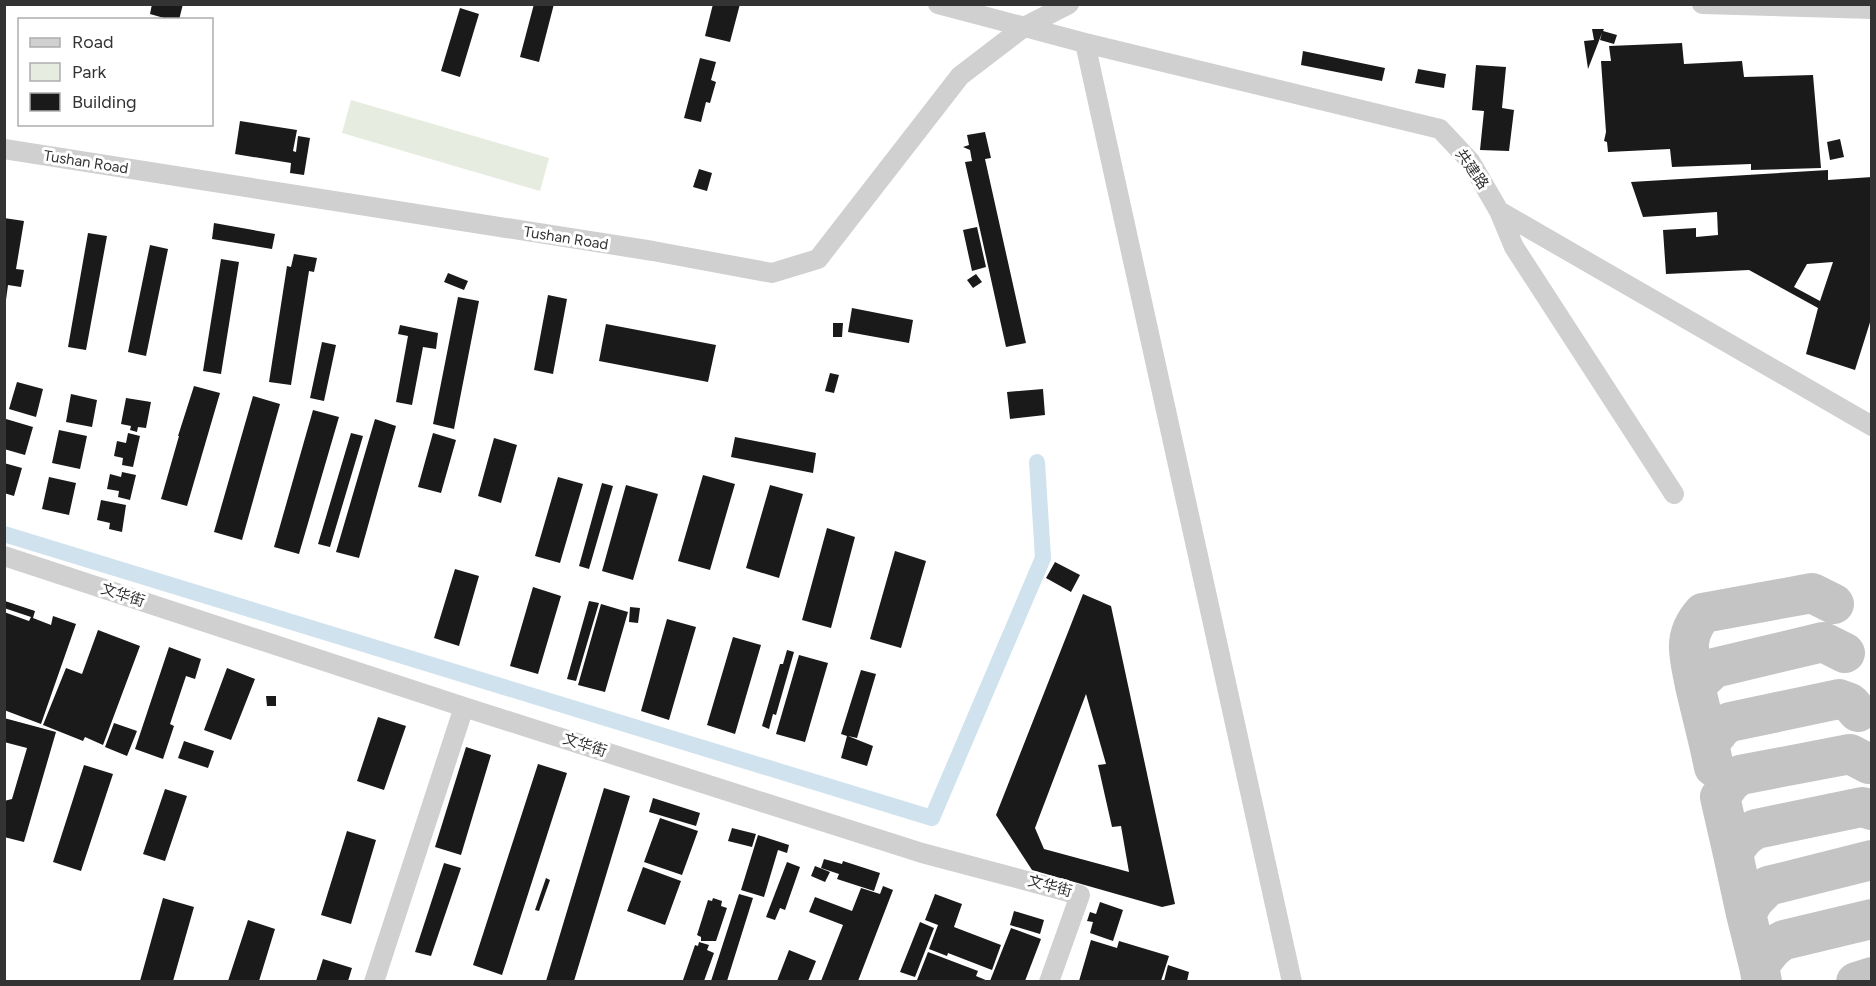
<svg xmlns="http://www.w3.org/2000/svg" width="1876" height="986" font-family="Figtree,'Noto Sans SC',sans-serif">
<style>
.green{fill:#e6ecdf}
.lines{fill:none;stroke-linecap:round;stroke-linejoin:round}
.canal{stroke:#cfe2ee;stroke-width:16}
.taxiway{stroke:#c4c4c4;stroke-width:40}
.building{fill:#1a1a1a;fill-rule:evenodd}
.minor{stroke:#d0d0d0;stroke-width:20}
.labels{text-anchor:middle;stroke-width:6;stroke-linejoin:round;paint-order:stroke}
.street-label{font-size:15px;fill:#333;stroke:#fff}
</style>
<rect width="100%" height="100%" fill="#fff"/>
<path class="green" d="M 351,100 L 549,158 L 540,191 L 342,133 Z"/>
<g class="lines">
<path class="canal" d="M 4,534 L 932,818 L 1043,558 L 1037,462"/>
<path class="taxiway" d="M 1695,686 C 1690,657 1681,638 1703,613 L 1812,593 L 1834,604
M 1709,744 L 1695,686 L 1714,668 L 1823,642 L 1845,653
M 1714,767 L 1709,744 L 1722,727 L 1730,722 L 1839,699 L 1850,703 L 1858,712
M 1733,854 L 1720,797 L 1731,782 L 1740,775 L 1850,754 L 1869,764
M 1746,914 L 1733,854 C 1739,843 1744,835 1756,829 L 1862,807 L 1872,810
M 1759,966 L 1746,914 L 1754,900 L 1768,886 L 1872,860
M 1762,982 L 1759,966 C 1767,955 1772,946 1784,940 L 1872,919
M 1856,982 L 1872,977"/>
</g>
<path class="building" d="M 152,4 L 183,4 L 179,20 L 163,20 L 164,18 L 150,14 Z
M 534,4 L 554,4 L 539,62 L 520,57 Z
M 713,4 L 740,4 L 730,42 L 705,36 Z
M 460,8 L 479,14 L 460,77 L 441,71 Z
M 1592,29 L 1604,29 L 1603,31 L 1617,35 L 1614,44 L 1600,40 L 1602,33 L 1588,69 L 1584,41 L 1594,40 Z
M 1682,43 L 1684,64 L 1742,61 L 1744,77 L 1813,75 L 1821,168 L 1751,170 L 1751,164 L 1672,167 L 1670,149 L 1608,152 L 1607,142 L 1604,141 L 1606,132 L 1601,61 L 1611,61 L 1609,46 Z
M 1303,51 L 1385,68 L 1382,81 L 1301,65 Z
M 700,58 L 716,62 L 711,80 L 716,82 L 710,103 L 706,102 L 701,122 L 684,118 Z
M 1476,65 L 1506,67 L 1502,108 L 1514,110 L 1509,151 L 1480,150 L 1484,111 L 1472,110 Z
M 1418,69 L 1446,74 L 1444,88 L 1415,83 Z
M 240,121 L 297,130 L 293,151 L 296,152 L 298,136 L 310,138 L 304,175 L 290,173 L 291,163 L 235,154 Z
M 985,132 L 991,158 L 985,159 L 1026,343 L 1006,347 L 965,162 L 972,161 L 970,150 L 963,147 L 969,145 L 967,135 Z
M 1840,139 L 1844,157 L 1830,160 L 1827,142 Z
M 699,169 L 712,173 L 707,191 L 693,187 Z
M 1828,170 L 1828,180 L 1872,177 L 1872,316 L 1855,370 L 1806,354 L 1818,308 L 1749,270 L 1666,274 L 1663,230 L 1696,228 L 1696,237 L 1718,235 L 1717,212 L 1643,217 L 1631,182 ZM 1833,262 L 1820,301 L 1794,287 L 1807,264 Z
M 4,218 L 24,221 L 16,269 L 24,270 L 21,287 L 8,285 L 6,300 Z
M 214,223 L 275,234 L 272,249 L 212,239 Z
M 977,227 L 986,267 L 972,271 L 963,230 Z
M 88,233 L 107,236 L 86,350 L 68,347 Z
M 150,245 L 168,249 L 146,356 L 128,352 Z
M 294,254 L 317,258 L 314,272 L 309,271 L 291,385 L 269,382 L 287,266 L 291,267 Z
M 221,259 L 239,262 L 221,374 L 203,371 Z
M 448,273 L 468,281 L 464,290 L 444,282 Z
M 976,274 L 982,282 L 973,288 L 967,280 Z
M 548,295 L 567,299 L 553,374 L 534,370 Z
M 458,297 L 479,301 L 454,429 L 433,424 Z
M 852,308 L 913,320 L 909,343 L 848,332 Z
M 833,323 L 843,323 L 842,337 L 833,337 Z
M 606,324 L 716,345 L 708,382 L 599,361 Z
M 400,325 L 438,333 L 436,349 L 423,347 L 412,405 L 396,402 L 408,336 L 398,334 Z
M 322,342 L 336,345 L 324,401 L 310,398 Z
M 830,373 L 839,375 L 834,393 L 825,391 Z
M 17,382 L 43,389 L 36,417 L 9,409 Z
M 194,386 L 220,393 L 187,506 L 161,499 L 179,436 L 178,436 Z
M 1043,389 L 1045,415 L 1010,419 L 1007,392 Z
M 71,394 L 97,400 L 92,427 L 66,422 Z
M 253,396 L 280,404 L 242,540 L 214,532 Z
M 126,398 L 151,402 L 146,428 L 138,427 L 137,432 L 130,430 L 131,426 L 121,424 Z
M 313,410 L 339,417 L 299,554 L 274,547 Z
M 6,419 L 33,427 L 25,455 L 4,449 Z
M 375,419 L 396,426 L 359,558 L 336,552 Z
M 59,430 L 87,436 L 80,469 L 52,463 Z
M 128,433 L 140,436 L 133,467 L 122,465 L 123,458 L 114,456 L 117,441 L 126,443 Z
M 351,433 L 363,436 L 330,547 L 318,544 Z
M 433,433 L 456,440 L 441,493 L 418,487 Z
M 735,437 L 816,453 L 813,473 L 731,457 Z
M 494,438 L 517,445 L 501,503 L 478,496 Z
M 4,463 L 22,468 L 14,496 L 4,493 Z
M 122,472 L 136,475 L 130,500 L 118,497 L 119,491 L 107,489 L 110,474 L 121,477 Z
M 703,475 L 735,484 L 710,570 L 678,561 Z
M 49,477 L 76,483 L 69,515 L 42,509 Z
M 558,477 L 583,484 L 560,563 L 535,556 Z
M 602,483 L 613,486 L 589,569 L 579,566 Z
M 626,485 L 658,494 L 633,580 L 602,571 Z
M 770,485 L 803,494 L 779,578 L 746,568 Z
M 101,500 L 126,505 L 122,532 L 109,529 L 110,523 L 97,520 Z
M 827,528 L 855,537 L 831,628 L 802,620 Z
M 895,551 L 926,561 L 901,648 L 870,639 Z
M 1055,562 L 1080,575 L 1071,592 L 1046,578 Z
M 455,569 L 479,576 L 459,646 L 434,638 Z
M 533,587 L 561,596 L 538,674 L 510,666 Z
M 1083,594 L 1111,606 L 1175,904 L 1162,907 L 1032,870 L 996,815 ZM 1086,694 L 1106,764 L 1098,765 L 1112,827 L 1121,826 L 1129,872 L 1044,849 L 1035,828 Z
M 5,601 L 35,611 L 33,618 L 51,625 L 53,616 L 76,624 L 41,724 L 4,710 L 4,612 L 29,621 L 31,617 L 4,608 Z
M 589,601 L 599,603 L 576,681 L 567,679 Z
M 601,604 L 628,612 L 605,692 L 578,685 Z
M 630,607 L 640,608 L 638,623 L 629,622 Z
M 667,619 L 696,627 L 669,720 L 641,711 Z
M 98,630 L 140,646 L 103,745 L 85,737 L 83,741 L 43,725 L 66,668 L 82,674 Z
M 733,637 L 761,645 L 735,734 L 707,725 Z
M 169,647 L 201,659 L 195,679 L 186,676 L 170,724 L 174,726 L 163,759 L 135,749 Z
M 787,650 L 794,652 L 776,715 L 773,714 L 769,729 L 762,726 L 780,664 L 783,664 Z
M 799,655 L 828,663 L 805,742 L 776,734 Z
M 227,668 L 255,679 L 231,740 L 204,730 Z
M 861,670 L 876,674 L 857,738 L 848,736 L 873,746 L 867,766 L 841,758 L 847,736 L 841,734 Z
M 266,696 L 276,696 L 276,706 L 267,706 Z
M 378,717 L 406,726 L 384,790 L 357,781 Z
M 4,718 L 56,732 L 24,842 L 4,837 L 4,801 L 12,799 L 27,748 L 4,742 Z
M 114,723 L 137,731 L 127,756 L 105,747 Z
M 184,741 L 214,751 L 208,768 L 178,758 Z
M 466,747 L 491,755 L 461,855 L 435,847 Z
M 538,764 L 567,773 L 502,975 L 473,965 Z
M 84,765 L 113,774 L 81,871 L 53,862 Z
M 604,788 L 630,796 L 574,981 L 546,981 Z
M 165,789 L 187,796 L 165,861 L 143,854 Z
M 653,798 L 700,813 L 696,826 L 649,812 Z
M 660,818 L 698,831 L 682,875 L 644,862 Z
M 732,828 L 756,834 L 752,847 L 728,841 Z
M 347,831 L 376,840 L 351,924 L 321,915 Z
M 758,835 L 789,845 L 787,853 L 778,850 L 764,897 L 741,890 Z
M 824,859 L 842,864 L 843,861 L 880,873 L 874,891 L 837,879 L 839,874 L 821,868 Z
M 787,862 L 800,867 L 785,910 L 780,908 L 775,920 L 766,917 Z
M 444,863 L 461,868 L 431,956 L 415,952 Z
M 815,866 L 830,872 L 825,882 L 811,876 Z
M 643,867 L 681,881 L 665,925 L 627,911 Z
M 546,878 L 550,880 L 539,911 L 535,910 Z
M 883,886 L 893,890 L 858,981 L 821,981 L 843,925 L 809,912 L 815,897 L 852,911 L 861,888 L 880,894 Z
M 739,894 L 753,898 L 727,981 L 711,981 Z
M 935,894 L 962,904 L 954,927 L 1001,945 L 992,970 L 948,953 L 947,956 L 929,949 L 938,925 L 925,920 Z
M 163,898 L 194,907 L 173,981 L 140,981 Z
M 713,898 L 722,901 L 721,906 L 727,908 L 716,941 L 701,941 L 701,937 L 697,935 L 708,900 L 712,901 Z
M 1100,902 L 1123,910 L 1113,941 L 1090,933 L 1093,922 L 1087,921 L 1090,912 L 1096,914 Z
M 1014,911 L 1044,920 L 1040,934 L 1010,925 Z
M 248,920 L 275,929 L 259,981 L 228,981 Z
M 920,922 L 934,928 L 915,977 L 900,972 Z
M 1011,928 L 1041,939 L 1025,981 L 990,981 Z
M 1091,940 L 1117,948 L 1119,941 L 1169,956 L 1161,981 L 1079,981 Z
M 699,942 L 709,945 L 707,950 L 714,953 L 704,981 L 688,981 L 683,980 L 695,945 L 698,946 Z
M 789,950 L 816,961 L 808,981 L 777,981 Z
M 928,952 L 978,971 L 976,976 L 988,981 L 921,981 L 917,980 Z
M 323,959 L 352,968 L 348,981 L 316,981 Z
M 1168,965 L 1189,972 L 1187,981 L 1164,981 Z"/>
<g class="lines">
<path class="minor" d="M 938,4 L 1085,43 L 1440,129 L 1470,161 L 1499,211 L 1872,426
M 1702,4 L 1872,9
M 1085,43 L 1292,982
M 4,149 L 653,251 L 772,273 L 818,259 L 960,76 L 1024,27 L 1069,4
M 1499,211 L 1514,247 L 1674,494
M 4,556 L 464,707 L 922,853 L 1080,895 L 1049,982
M 374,982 L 464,707"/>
</g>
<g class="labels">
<g class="street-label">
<text transform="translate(86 162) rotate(9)" y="5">Tushan Road</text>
<text transform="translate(1472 169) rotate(55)" y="5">共建路</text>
<text transform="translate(566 238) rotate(9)" y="5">Tushan Road</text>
<text transform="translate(123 595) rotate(18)" y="5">文华街</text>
<text transform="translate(585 745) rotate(18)" y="5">文华街</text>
<text transform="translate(1050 886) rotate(15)" y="5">文华街</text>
</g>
</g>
<rect width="1876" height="986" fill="none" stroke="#333333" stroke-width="12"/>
<rect x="18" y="18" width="195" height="108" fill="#ffffff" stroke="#adadad" stroke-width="1.5"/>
<rect x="30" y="38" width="30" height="9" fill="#d0d0d0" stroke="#adadad" stroke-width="1.5"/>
<text x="72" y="48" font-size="18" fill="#333333">Road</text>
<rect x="30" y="63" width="30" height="18" fill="#e6ecdf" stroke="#adadad" stroke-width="1.5"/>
<text x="72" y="78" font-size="18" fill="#333333">Park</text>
<rect x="30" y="93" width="30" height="18" fill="#1a1a1a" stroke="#adadad" stroke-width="1.5"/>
<text x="72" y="108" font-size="18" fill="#333333">Building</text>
</svg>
